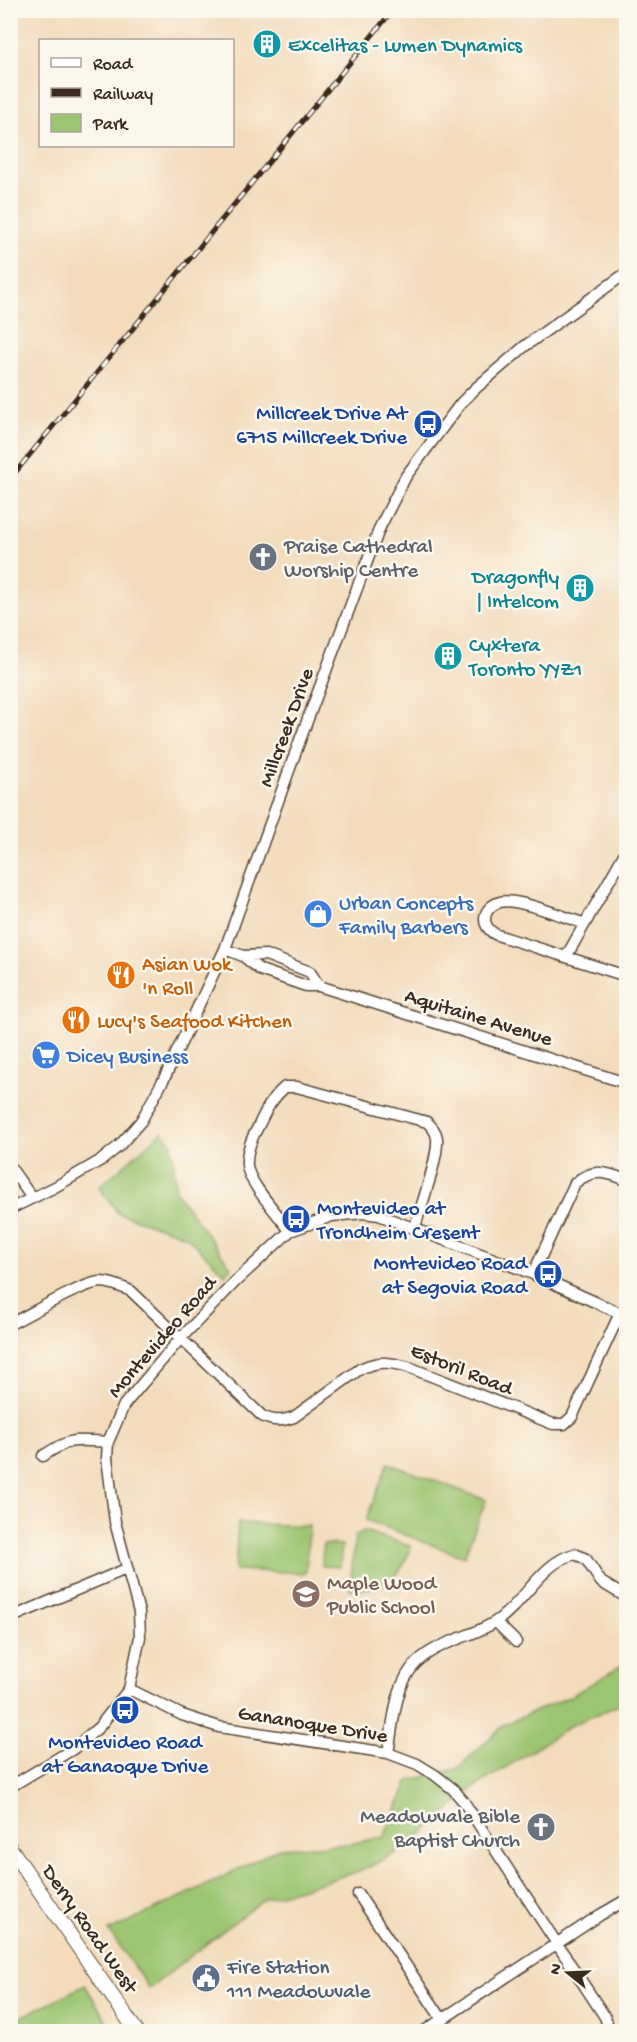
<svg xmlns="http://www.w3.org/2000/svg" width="637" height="2042" font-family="'Gochi Hand',sans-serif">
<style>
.green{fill:#9cc571;stroke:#6c7848;stroke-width:1.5}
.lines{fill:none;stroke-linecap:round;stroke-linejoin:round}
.minor-casing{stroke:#574536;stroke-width:13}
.major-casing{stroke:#574536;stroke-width:16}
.minor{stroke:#fff;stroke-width:10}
.major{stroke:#fff;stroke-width:14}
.rail-casing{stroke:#3b2a1e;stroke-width:5}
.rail{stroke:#fbf7ec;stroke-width:3;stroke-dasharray:9;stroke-linecap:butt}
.labels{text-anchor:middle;stroke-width:5;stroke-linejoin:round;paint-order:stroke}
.culture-label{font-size:21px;fill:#0d838f;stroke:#fbf7ec;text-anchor:start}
.transit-label{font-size:21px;fill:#164399;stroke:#fbf7ec;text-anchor:end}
.worship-label{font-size:21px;fill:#5b616d;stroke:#fbf7ec;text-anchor:start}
.street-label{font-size:21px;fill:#3b2a1e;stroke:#fbf7ec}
.shop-label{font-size:21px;fill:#366cbe;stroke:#fbf7ec;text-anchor:start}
.food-label{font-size:21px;fill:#c56008;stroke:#fbf7ec;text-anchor:start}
.education-label{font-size:21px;fill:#785e54;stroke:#fbf7ec;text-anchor:start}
.service-label{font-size:21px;fill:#4e5e75;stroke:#fbf7ec;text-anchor:start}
</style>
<rect width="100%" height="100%" fill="#fbf7ec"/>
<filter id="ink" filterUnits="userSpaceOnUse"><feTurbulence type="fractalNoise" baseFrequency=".0167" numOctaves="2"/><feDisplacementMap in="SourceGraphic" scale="12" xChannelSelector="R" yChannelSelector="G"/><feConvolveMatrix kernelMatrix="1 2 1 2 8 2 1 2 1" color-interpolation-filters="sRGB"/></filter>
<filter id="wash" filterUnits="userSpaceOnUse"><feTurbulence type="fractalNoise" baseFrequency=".008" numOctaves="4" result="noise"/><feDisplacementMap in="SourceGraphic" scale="24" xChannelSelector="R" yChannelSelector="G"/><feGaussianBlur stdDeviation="1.35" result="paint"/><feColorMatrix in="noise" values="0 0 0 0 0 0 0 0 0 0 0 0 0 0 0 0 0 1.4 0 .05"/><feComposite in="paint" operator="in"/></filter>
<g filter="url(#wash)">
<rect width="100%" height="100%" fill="#f3dbbb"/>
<path class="green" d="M 162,1132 L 172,1144 L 176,1192 L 231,1267 L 225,1274 L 186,1236 L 118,1213 L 99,1187 Z
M 388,1463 L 486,1500 L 464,1557 L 366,1520 Z
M 238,1523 L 309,1526 L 306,1573 L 235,1570 Z
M 364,1531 L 411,1546 C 402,1579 384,1591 350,1589 L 355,1536 Z
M 323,1544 L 342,1545 L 340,1567 L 322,1566 Z
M 626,1663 L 626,1702 L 572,1725 L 475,1787 L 409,1845 L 368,1868 L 308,1887 L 265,1898 L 149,1989 L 109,1931 L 213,1882 L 279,1848 L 349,1844 L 384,1837 L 409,1781 L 457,1769 L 505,1724 L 571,1696 Z
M 85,1985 L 113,2031 L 11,2031 L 11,2022 Z"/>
</g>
<g filter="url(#ink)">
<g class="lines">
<g class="minor-casing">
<path id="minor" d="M 585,924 C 567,918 516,897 500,902 C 481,908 480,927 497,935 L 626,976
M 225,949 L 243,956 L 260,970 L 306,986 L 319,986 L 626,1083
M 243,956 L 266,955 L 310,972 L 319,986
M 566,957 L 626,851
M 10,1167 L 32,1198
M 10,1209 L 55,1187 L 103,1159 L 119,1146 L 141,1121 L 165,1077 L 225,949 L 300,740 L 380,527 L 406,476 L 461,403 L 476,388 L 525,346 L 626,273
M 290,1231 C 279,1215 248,1183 247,1165 C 246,1150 252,1137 259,1125 C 266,1110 272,1098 285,1087 L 297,1087 L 427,1122 C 432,1127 436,1131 437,1138 C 439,1157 421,1206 415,1227
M 533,1274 L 575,1183 C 593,1168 607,1172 626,1180
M 10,1324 C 31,1314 80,1284 100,1282 C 111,1282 122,1287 131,1291 L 262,1416 C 274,1422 282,1421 294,1417 L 360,1369 C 379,1360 392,1362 411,1368 L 553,1424 L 564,1424 L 572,1417 L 620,1313
M 43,1456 C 71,1437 75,1440 108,1442
M 10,1618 L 126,1569
M 496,1622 L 516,1642
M 129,1689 L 182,1715 L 219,1727 L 388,1753 L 417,1764 L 435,1775 L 453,1789 L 464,1802 L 605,2017 L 610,2032
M 388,1753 C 393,1726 394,1692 411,1669 C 431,1642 469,1639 495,1622 C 523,1605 542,1561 575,1554 L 586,1559 L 601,1582 L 626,1597
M 10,1787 L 73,1749 L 99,1727 L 129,1689 L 140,1637 L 139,1612 L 115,1522 L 107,1458 L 108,1442 L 124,1405 L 180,1339 L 236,1281 L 290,1231 L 332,1216 L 364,1213 L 379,1215 L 533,1274 L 626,1316
M 358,1894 L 442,2019
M 423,2032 L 600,1915 L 626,1900"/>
</g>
<g class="major-casing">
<path id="major" d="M 10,1848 L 137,2032"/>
</g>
<use href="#minor" class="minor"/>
<use href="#major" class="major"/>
<g class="rail-casing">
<path id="rail" d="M 10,479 L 393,10"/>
</g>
<use href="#rail" class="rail"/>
</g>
</g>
<defs>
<g id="building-disc" transform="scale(1.5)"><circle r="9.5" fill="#0f9aa8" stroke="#fbf7ec"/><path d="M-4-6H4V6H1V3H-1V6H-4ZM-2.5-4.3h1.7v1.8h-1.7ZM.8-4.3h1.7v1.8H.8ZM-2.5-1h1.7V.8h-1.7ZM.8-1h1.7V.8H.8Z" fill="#fff"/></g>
<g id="bus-disc" transform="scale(1.5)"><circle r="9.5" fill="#1a4fb4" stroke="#fbf7ec"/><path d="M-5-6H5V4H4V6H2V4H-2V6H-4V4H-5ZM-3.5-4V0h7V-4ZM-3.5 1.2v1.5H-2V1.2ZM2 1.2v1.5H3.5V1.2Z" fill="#fff"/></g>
<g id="church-disc" transform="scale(1.5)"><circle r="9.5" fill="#6b7280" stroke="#fbf7ec"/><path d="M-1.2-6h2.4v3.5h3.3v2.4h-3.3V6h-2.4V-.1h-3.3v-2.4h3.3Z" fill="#fff"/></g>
<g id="shop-disc" transform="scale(1.5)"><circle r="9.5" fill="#3f7fe0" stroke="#fbf7ec"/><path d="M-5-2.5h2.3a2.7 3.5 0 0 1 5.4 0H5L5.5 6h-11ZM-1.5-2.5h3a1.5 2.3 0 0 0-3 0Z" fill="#fff"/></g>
<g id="restaurant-disc" transform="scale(1.5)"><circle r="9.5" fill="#e8710a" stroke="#fbf7ec"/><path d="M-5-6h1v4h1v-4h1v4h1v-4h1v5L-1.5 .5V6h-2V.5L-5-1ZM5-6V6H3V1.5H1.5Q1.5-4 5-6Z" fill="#fff"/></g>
<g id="supermarket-disc" transform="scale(1.5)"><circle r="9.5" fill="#3f7fe0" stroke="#fbf7ec"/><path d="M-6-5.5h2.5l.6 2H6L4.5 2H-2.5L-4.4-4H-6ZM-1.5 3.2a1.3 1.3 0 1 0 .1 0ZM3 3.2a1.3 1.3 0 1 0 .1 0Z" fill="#fff"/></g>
<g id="school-disc" transform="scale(1.5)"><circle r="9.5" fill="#8d6e63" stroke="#fbf7ec"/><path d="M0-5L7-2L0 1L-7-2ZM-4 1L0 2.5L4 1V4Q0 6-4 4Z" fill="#fff"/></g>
<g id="civic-disc" transform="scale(1.5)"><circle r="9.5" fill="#5c6f8a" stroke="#fbf7ec"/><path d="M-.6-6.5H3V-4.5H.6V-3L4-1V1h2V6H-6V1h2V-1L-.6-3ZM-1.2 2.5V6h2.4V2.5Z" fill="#fff"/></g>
</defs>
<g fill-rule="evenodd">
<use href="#building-disc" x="267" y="44"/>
<use href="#bus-disc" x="428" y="424"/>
<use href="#church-disc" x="263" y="557"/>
<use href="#building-disc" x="580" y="588"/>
<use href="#building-disc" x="448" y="656"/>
<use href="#shop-disc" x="318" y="914"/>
<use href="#restaurant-disc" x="121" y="975"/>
<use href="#restaurant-disc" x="76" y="1020"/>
<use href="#supermarket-disc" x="46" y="1055"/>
<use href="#bus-disc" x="296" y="1219"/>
<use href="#bus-disc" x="548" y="1274"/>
<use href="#school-disc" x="306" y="1594"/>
<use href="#bus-disc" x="125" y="1710"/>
<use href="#church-disc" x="541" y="1827"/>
<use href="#civic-disc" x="206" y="1978"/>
</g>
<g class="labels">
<g class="culture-label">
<text x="288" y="51">Excelitas - Lumen Dynamics</text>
<text x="559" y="583" text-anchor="end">Dragonfly<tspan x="559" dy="24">| Intelcom</tspan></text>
<text x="469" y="651">Cyxtera<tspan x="469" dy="24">Toronto YYZ1</tspan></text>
</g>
<g class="transit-label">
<text x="407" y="419">Millcreek Drive At<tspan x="407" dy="24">6715 Millcreek Drive</tspan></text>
<text x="317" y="1214" text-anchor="start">Montevideo at<tspan x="317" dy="24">Trondheim Cresent</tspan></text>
<text x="527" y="1269">Montevideo Road<tspan x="527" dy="24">at Segovia Road</tspan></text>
<text x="125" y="1748" text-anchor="middle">Montevideo Road<tspan x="125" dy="24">at Ganaoque Drive</tspan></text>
</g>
<g class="worship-label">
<text x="284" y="552">Praise Cathedral<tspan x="284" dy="24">Worship Centre</tspan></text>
<text x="520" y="1822" text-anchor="end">Meadowvale Bible<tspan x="520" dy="24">Baptist Church</tspan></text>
</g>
<g class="street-label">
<text transform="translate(285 727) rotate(-70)" y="7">Millcreek Drive</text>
<text transform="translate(479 1016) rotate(17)" y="7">Aquitaine Avenue</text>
<text transform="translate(161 1336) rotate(-49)" y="7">Montevideo Road</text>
<text transform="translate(462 1368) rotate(22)" y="7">Estoril Road</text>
<text transform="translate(313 1723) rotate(9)" y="7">Gananoque Drive</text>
<text transform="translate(91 1928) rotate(55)" y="7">Derry Road West</text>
</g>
<g class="shop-label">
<text x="339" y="909">Urban Concepts<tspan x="339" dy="24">Family Barbers</tspan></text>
<text x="67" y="1062">Dicey Business</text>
</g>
<g class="food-label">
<text x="142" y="970">Asian Wok<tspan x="142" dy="24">'n Roll</tspan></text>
<text x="97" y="1027">Lucy's Seafood Kitchen</text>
</g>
<g class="education-label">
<text x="327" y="1589">Maple Wood<tspan x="327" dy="24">Public School</tspan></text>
</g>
<g class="service-label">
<text x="227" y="1973">Fire Station<tspan x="227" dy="24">111 Meadowvale</tspan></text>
</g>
</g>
<rect width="637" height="2042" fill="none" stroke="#fbf7ec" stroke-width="36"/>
<rect x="39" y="39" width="195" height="108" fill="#fbf7ec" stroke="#aea59a" stroke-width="1.5"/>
<rect x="51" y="58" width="30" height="9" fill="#ffffff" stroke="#aea59a" stroke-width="1.5"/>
<text x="93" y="69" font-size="18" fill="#3b2a1e">Road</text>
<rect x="51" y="88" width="30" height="9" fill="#3b2a1e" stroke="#aea59a" stroke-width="1.5"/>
<text x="93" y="99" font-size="18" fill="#3b2a1e">Railway</text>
<rect x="51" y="114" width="30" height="18" fill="#9cc571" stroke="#aea59a" stroke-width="1.5"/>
<text x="93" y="129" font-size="18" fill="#3b2a1e">Park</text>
<g transform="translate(568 1973) rotate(288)" stroke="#fbf7ec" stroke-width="4.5" paint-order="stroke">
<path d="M0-4.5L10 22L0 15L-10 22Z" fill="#3b2a1e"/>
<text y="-9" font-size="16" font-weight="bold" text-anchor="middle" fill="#3b2a1e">N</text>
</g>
</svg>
